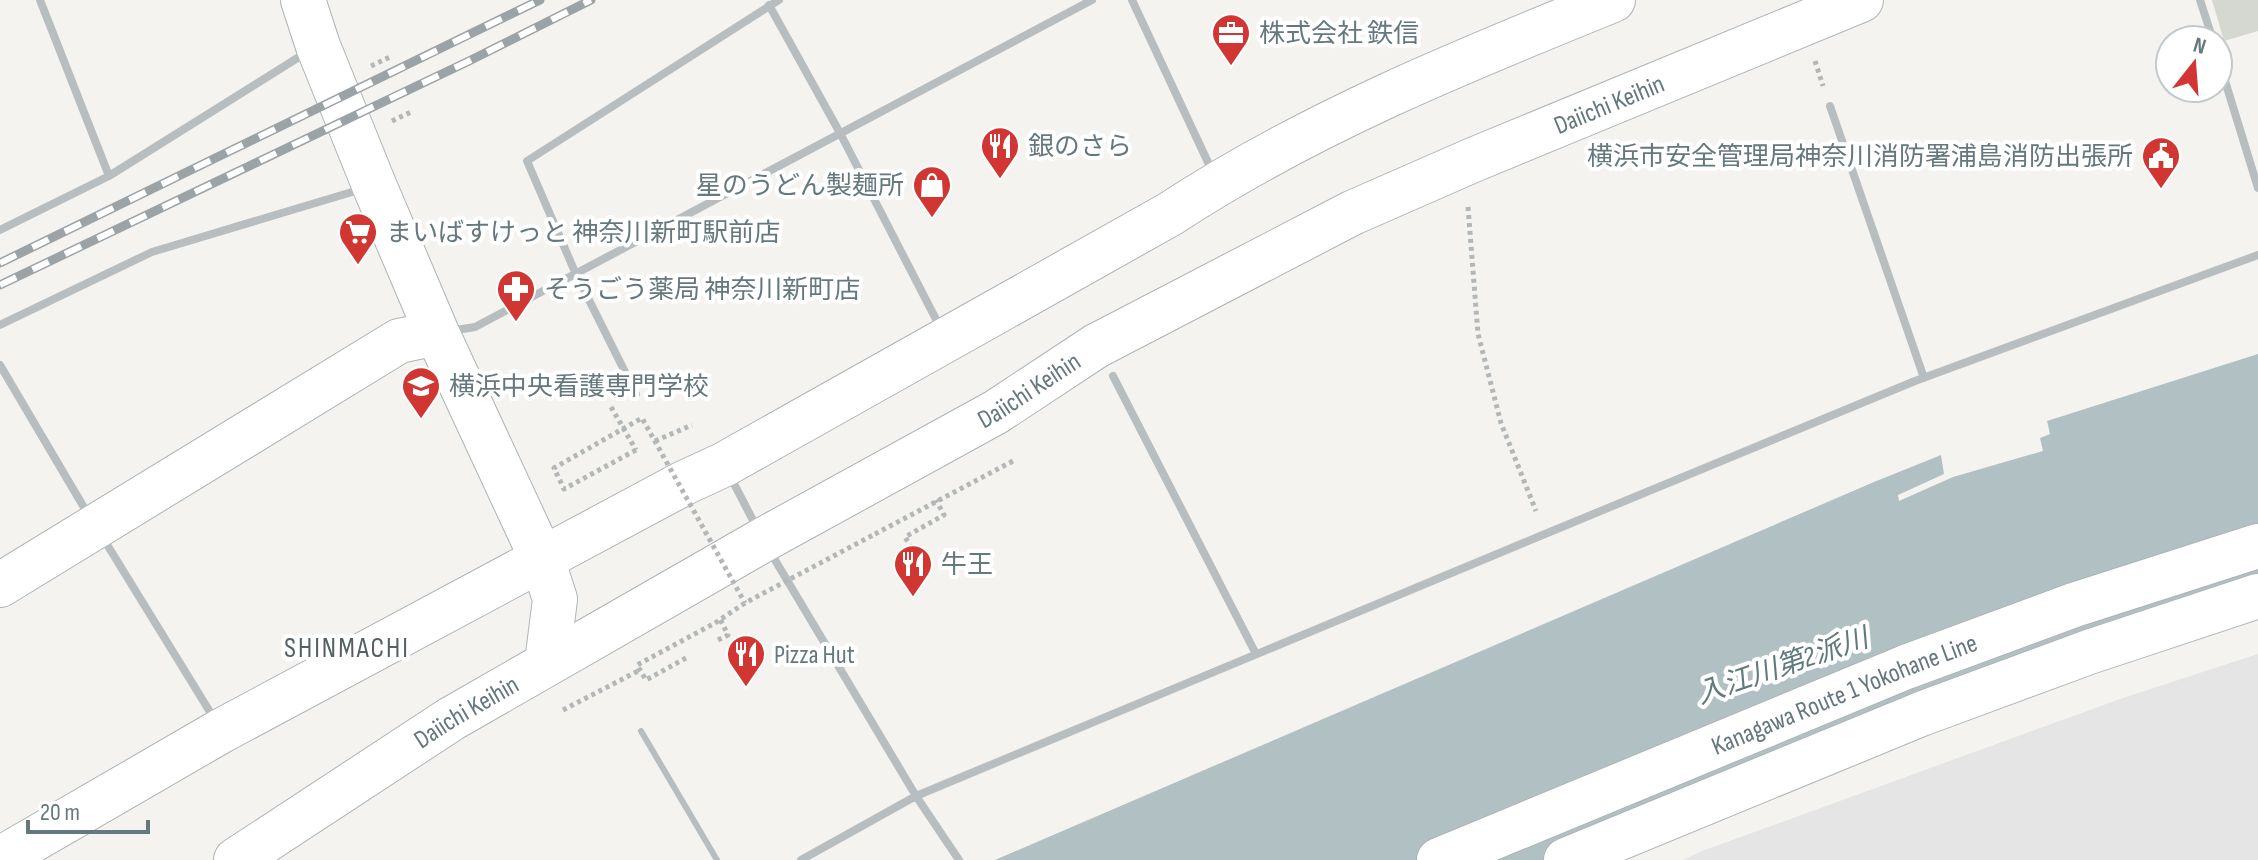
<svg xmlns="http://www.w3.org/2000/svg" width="2258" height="860" font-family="'Sofia Sans Condensed','Noto Sans JP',sans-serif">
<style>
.built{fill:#e4e5e4}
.green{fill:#d4d8d0}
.water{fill:#b1c0c2}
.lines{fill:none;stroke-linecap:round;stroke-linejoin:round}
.secondary-casing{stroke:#adb4b6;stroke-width:46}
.highway-casing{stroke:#aeb3b5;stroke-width:46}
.path{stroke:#b3b7b8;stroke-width:5;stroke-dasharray:4 4;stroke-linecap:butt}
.lane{stroke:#b8bec0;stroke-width:6}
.street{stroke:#b8bec0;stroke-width:8}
.secondary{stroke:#fff;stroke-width:44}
.highway{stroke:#fff;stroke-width:44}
.rail-casing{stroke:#9ba3a6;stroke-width:9}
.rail{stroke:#fff;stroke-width:6;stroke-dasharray:18;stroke-linecap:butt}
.path-bridge{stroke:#b3b7b8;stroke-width:5;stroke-dasharray:4 4;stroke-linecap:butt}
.labels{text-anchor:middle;stroke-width:8;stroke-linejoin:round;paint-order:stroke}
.poi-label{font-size:26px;fill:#65787e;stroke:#fff;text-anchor:start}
.street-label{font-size:26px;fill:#65787e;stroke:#fff}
.neighbourhood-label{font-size:28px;letter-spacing:2px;fill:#536064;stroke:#fff}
.water-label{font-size:28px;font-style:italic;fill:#617a7c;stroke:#fff}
</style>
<rect width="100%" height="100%" fill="#f4f3f0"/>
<path class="built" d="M 2258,654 L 2258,860 L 1683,860 L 1702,851 L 2123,698 Z"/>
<path class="green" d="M 2212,0 L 2258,0 L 2258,31 L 2224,41 Z"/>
<path class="water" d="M 2258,354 L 2258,614 L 2162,643 L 1696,825 L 1616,860 L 995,860 L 1874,482 L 1941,455 L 1944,474 L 1898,495 L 1899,501 L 1953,477 L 2043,451 L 2040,438 L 2050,434 L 2047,421 Z"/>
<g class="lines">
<g class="secondary-casing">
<path id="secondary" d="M 303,0 L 318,46 L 374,185 L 437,333 L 542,559 L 555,599 L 547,663
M 0,585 L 399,341 L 437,333"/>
</g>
<g class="highway-casing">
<g id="highway">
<path d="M 0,859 L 221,731 L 684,483 L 725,464 L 1170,214 C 1307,124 1462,61 1613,0"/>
<path id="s1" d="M 236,860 L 451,719 L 763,540 L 996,412 L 1096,346 L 1352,213 L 1473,160 L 1861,0"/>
<path id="s2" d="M 1439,860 L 1906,667 L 2074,605 L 2258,546"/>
<path d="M 1566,860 L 1921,714 L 2089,652 L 2258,596"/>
</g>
</g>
<path class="path" d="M 1815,61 L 1823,86
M 371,66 L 392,56
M 392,121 L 413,111
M 1468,207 L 1478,334 L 1501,423 L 1536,511
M 611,407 L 636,450
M 655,441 L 692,425
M 875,534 L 1013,461
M 916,555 L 905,537 L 944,515 L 936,500
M 718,640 L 728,635 L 720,619
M 686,658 L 646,680 L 637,665 L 715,623
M 563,710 L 640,670"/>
<path class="lane" d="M 641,731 L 717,860"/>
<path class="street" d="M 40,0 L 109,176
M 1132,0 L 1213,173
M 2200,0 L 2213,40
M 769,5 L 840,133 L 941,329
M 2218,58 L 2258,188
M 1830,106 L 1924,378
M 0,230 L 109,176 L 307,52
M 0,325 L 152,252 L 362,189
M 450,331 L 475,327 L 1092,0
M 0,365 L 89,516
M 1113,376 L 1256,654
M 636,394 L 575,272 L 527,161 L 779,0
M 730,476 L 757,528
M 103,538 L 215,720
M 769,550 L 916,796 L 959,860
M 801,860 L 916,796 L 1545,534 L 1915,381 L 2258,255"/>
<use href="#secondary" class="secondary"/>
<use href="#highway" class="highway"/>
<g class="rail-casing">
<path id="rail" d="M 0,263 L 540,0
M 0,285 L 469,61 L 591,0"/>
</g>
<use href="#rail" class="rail"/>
<path class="path-bridge" d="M 636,450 L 564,489 L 554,468 L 642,418 L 745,603
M 715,623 L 745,603 L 875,534"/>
</g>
<defs>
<g id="office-pin" transform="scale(2)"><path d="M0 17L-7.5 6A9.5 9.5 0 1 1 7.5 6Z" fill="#d13632" stroke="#fff"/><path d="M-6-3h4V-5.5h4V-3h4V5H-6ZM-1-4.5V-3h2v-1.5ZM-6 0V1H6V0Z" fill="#fff"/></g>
<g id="restaurant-pin" transform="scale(2)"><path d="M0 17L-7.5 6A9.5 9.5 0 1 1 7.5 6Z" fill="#d13632" stroke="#fff"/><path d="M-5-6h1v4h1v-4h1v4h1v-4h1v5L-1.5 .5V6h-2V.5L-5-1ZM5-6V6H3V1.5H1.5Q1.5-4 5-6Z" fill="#fff"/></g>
<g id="civic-pin" transform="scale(2)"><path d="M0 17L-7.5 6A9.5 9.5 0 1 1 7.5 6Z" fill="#d13632" stroke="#fff"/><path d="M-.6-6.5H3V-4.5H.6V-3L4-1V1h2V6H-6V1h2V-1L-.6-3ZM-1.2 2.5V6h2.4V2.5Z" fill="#fff"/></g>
<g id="shop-pin" transform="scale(2)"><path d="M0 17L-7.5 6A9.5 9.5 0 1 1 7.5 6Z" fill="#d13632" stroke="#fff"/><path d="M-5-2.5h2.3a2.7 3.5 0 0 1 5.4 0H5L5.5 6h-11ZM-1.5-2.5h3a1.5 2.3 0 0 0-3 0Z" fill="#fff"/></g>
<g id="supermarket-pin" transform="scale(2)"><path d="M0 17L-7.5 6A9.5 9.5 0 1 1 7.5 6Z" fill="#d13632" stroke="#fff"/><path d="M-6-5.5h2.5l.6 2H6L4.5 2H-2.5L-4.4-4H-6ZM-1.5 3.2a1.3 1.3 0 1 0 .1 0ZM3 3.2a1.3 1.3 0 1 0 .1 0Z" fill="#fff"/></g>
<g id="pharmacy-pin" transform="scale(2)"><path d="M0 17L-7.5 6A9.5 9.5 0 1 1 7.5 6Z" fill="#d13632" stroke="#fff"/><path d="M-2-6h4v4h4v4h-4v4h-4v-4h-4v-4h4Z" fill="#fff"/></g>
<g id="university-pin" transform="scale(2)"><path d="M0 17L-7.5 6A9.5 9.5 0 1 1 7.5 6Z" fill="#d13632" stroke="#fff"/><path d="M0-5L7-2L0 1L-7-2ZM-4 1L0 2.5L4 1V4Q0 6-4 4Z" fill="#fff"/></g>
</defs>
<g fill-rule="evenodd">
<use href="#office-pin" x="1231" y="33"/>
<use href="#restaurant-pin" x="1000" y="146"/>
<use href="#civic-pin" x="2161" y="156"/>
<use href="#shop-pin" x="932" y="185"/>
<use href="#supermarket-pin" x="358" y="232"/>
<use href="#pharmacy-pin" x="516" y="289"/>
<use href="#university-pin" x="421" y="386"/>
<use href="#restaurant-pin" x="913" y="564"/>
<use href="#restaurant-pin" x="746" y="654"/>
</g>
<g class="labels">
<g class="poi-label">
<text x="1259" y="42">株式会社 鉄信</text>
<text x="1028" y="155">銀のさら</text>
<text x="2133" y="165" text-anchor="end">横浜市安全管理局神奈川消防署浦島消防出張所</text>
<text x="904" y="194" text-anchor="end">星のうどん製麺所</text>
<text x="386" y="241">まいばすけっと 神奈川新町駅前店</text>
<text x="544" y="298">そうごう薬局 神奈川新町店</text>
<text x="449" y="395">横浜中央看護専門学校</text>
<text x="941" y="573">牛王</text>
<text x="774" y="663">Pizza Hut</text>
</g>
<g class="street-label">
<text dy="9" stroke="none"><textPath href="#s1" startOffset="1570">Daiichi Keihin</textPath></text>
<text dy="9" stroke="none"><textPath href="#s1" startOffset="922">Daiichi Keihin</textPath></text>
<text dy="9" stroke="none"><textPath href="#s2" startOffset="438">Kanagawa Route 1 Yokohane Line</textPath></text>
<text dy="9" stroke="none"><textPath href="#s1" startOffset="274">Daiichi Keihin</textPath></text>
</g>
<g class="neighbourhood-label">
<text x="347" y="657">SHINMACHI</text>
</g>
<g class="water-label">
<text transform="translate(1782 665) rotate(-19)" y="10">入江川第2派川</text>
</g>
</g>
<g transform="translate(2194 64) rotate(17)"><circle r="38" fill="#ffffff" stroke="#c1c9cb" stroke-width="2"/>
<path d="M0-6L14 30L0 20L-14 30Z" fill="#d13632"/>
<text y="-12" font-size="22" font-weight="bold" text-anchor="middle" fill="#65787e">N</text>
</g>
<path d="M28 820v12h120v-12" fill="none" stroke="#65787e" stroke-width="4"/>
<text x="40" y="820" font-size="24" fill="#65787e" stroke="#ffffff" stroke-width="6" paint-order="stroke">20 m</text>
</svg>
